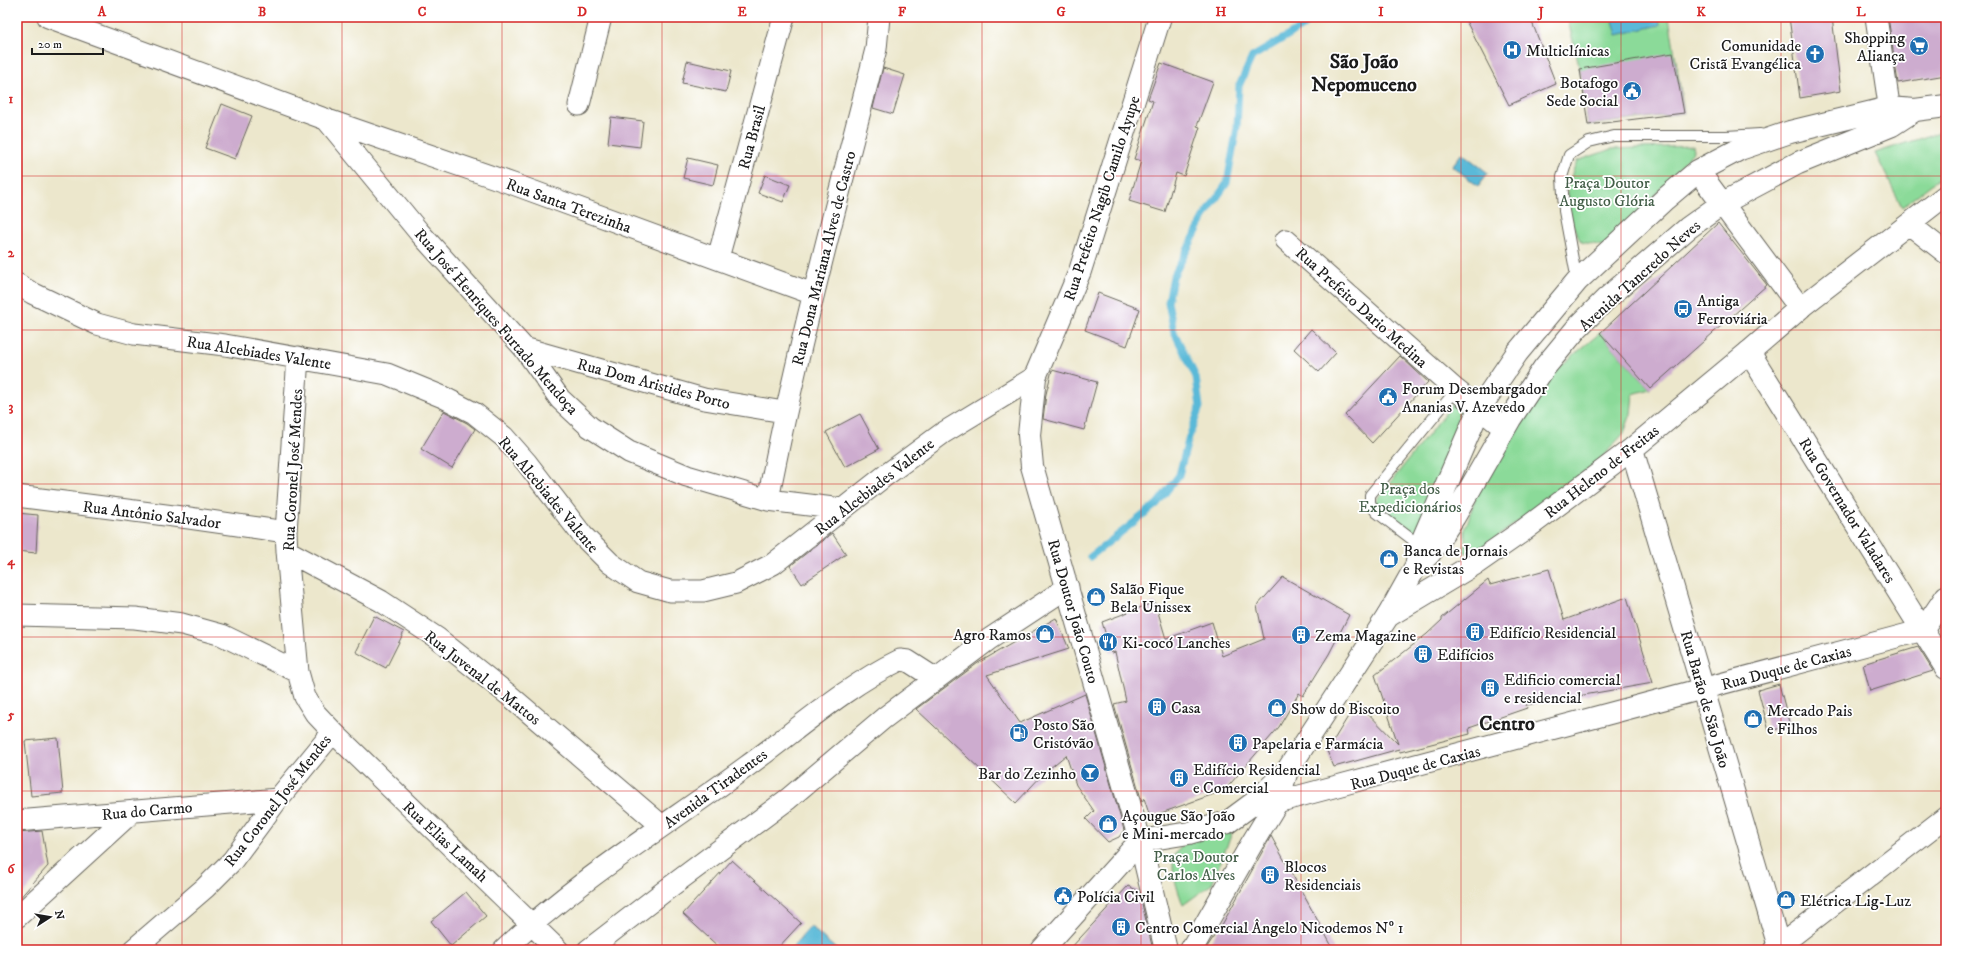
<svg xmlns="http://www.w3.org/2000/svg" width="1963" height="967" font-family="'IM FELL DW Pica',serif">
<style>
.green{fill:#8bda99;stroke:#547b5a}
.water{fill:#5ab9d8;stroke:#3b6a7a}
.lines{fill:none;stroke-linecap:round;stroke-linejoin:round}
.stream{stroke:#5ab9d8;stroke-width:7}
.building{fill:#cdaccf}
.lane-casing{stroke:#65635a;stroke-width:12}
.street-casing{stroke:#65635a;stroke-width:23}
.secondary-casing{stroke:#65635a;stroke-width:24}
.primary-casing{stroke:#65635a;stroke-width:24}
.lane{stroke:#fff;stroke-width:10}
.street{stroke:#fff;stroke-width:21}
.secondary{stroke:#fff;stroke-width:22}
.primary{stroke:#fff;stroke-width:22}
.grid{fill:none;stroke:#d62828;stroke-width:1;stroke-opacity:0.55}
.labels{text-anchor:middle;stroke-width:3.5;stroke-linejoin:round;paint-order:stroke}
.poi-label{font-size:16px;fill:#1c1c1c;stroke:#fff;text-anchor:start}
.street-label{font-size:16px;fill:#1c1c1c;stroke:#fff}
.park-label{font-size:16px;fill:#435e48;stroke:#fff}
.district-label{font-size:20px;font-weight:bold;fill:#1c1c1c;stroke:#fff}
.neatline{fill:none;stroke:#d62828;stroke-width:1.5}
.grid-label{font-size:13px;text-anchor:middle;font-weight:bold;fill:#d62828}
</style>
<rect width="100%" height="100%" fill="#fff"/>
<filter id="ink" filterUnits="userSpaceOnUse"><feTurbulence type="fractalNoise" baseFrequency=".025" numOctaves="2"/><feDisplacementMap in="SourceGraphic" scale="8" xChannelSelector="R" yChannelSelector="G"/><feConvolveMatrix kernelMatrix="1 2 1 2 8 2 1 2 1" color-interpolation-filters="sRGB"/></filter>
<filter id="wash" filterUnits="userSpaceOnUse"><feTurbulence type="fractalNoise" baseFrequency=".012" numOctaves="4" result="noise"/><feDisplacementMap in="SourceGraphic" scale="16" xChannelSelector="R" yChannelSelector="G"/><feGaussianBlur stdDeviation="0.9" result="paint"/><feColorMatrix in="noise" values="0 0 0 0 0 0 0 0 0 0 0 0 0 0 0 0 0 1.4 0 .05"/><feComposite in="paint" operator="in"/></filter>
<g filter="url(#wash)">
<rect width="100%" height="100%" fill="#ece7cc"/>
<path class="green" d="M 1567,17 L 1669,17 L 1684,113 L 1588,125 L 1580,69 Z
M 1946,130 L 1946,173 L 1902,207 L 1875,153 Z
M 1693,146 L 1694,151 L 1609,247 L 1581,242 C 1565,213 1563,192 1577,161 L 1612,149 Z
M 1600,333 L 1650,389 L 1633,394 L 1631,414 L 1624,433 L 1596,464 L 1482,548 L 1465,553 L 1465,530 L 1485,468 L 1533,389 Z
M 1458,397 L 1471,417 L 1420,536 L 1374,503 Z
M 1227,830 L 1232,833 L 1212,884 L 1183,905 C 1179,893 1173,878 1173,866 C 1172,839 1207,836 1227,830 Z"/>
<path class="water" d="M 1612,17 L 1659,17 L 1660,25 L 1617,35 Z
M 1462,153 L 1488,173 L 1478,186 L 1452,166 Z
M 810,926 L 837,950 L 790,950 Z"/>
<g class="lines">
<path class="stream" d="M 1090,557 L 1157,504 L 1179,475 L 1189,437 L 1200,407 L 1196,377 L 1174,332 L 1168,302 L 1173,277 L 1207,212 L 1227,183 L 1237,127 L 1239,86 L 1252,57 L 1304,26 L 1314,17
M 537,950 L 544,943"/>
</g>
<g id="blocks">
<path class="building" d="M 1464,17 L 1530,17 L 1556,84 L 1509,105 Z
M 1789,17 L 1832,17 L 1841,91 L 1800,98 Z
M 1888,17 L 1946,17 L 1946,75 L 1898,83 Z
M 1673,53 L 1684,113 L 1588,125 L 1580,69 Z
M 687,61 L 731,71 L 726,92 L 682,83 Z
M 1161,63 L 1213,82 L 1197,126 L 1200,127 L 1184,176 L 1176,173 L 1165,212 L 1129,201 L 1141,161 L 1134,159 L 1153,101 L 1148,99 Z
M 883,68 L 905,75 L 893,114 L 873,108 Z
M 222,104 L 252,116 L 235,159 L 205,148 Z
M 611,117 L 643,121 L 640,147 L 608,143 Z
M 688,158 L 718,165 L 713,185 L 683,178 Z
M 765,175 L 790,185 L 783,202 L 758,193 Z
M 1718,223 L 1767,285 L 1650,389 L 1600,333 Z
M 1098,293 L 1140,309 L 1127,346 L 1085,330 Z
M 1311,329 L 1336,353 L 1319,372 L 1294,349 Z
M 1400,356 L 1428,382 L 1372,443 L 1345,415 Z
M 1052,370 L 1097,382 L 1084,430 L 1043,419 L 1046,394 Z
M 444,411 L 467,423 L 475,429 L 452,468 L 421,449 Z
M 860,414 L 879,449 L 845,467 L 826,432 Z
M 17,513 L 38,515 L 36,553 L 17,551 Z
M 832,533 L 846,554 L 802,584 L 790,566 Z
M 1549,569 L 1564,620 L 1627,597 L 1653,683 L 1526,705 L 1527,708 L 1469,728 L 1470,734 L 1400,752 L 1399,749 L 1334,767 L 1327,751 L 1357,702 L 1398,744 L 1375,675 L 1427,634 L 1442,620 L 1442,618 L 1488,580 L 1490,585 Z
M 1283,577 L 1349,615 L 1329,654 L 1303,696 L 1299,693 L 1279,727 L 1225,790 L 1150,817 L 1144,798 L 1142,802 L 1114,704 L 1126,701 L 1115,652 L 1111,653 L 1102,622 L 1155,602 L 1166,639 L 1212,622 L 1222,656 L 1264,639 L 1257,606 Z
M 374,616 L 404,632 L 386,668 L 356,652 Z
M 1056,618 L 1069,649 L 987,675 L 1020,723 L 1085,694 L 1124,830 L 1119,837 L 1108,842 L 1086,819 L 1094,811 L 1076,785 L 1066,755 L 1044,773 L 1016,803 L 916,709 L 978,663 Z
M 1918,647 L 1933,671 L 1870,691 L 1863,664 Z
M 1779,684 L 1790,726 L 1769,731 L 1758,690 Z
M 58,738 L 63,793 L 31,796 L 25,741 Z
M 42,831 L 48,866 L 17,901 L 17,833 Z
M 1271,836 L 1334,950 L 1205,950 L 1223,923 Z
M 732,860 L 801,923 L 776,950 L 722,950 L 683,914 Z
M 1128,886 L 1139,891 L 1153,950 L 1069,950 Z
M 466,892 L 486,916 L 451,946 L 431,921 Z"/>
</g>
</g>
<g filter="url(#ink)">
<use href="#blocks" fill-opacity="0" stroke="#65635a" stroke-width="1"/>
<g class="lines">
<g class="lane-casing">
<path id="lane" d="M 1577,281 L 1564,211 L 1562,177 L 1569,155 L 1589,142 L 1614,136 L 1726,136 L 1760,134
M 1422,547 L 1376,512 L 1370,503 L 1370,495 L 1456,390"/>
</g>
<g class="street-casing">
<path id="street" d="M 48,17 L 325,119 L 513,184 L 813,294
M 1876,17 L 1892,125
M 579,105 L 601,17
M 326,119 L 419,232 L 524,348 L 560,399 L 590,427 L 629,452 L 687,476 L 768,500 L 842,509
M 1909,224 L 1946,253
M 1286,240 L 1456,390 L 1504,428
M 718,258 L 784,17
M 17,284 L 32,293 L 97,324 L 134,334 L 225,345 L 387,374 L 443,397 L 474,413 L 504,437 L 526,462 L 583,536 L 610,563 L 638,582 L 670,591 L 703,591 L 736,583 L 773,564 L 886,475 L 943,433 L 1035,377
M 1800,308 L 1946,195
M 524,348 L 704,399 L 784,412
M 298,357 L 286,532 L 287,551 L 298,672 L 305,697 L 315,713 L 333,732 L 558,950
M 17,496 L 189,518 L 286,532
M 768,500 C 797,348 838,199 876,49 L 879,17
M 287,551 L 381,601 L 437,638 L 510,696 L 662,826
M 17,615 L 135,618 L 182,624 L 222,635 L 298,672
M 1277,802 L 1923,630 L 1946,596
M 17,821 L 278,799
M 17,917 L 133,811
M 133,950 L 205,888 L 232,861 L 278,799 L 333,732
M 504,950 C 577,880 664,827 746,767 C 796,731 844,687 900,660 L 908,661 L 936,679
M 588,950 L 666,890 L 788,799 L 884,718 L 988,640 L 1068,587
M 1774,950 L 1946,817"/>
</g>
<g class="secondary-casing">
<path id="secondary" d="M 1160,17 L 1080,271 L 1035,377 L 1029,435 L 1032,466 L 1140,841 L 1166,950
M 1698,171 L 1800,308 L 1749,352
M 1425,558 L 1430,553 L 1454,517 L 1510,419 L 1544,368 L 1577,328 L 1606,299 L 1688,228 L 1723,203 L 1798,163 L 1892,125 L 1915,110
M 1388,616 L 1416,566 L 1420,546 L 1479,409 L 1517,353 L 1577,281 L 1665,199 L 1698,171 L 1740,149 L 1790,132 L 1889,108 L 1915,110 L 1946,106"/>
</g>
<g class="primary-casing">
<path id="primary" d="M 1632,449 L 1780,950
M 1042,950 L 1140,841 L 1189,833 L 1228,822 L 1255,802 L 1287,771 L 1388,616 L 1478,562 L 1524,530 L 1632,449 L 1749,352 L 1946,668
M 1191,950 L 1251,845 L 1277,802 L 1286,774"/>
</g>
<use href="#lane" class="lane"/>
<use href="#street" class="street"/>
<use href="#secondary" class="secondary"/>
<use href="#primary" class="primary"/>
</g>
</g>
<path class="grid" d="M 182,17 L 182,950M 342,17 L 342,950M 502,17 L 502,950M 662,17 L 662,950M 822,17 L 822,950M 982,17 L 982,950M 1141,17 L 1141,950M 1301,17 L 1301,950M 1461,17 L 1461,950M 1621,17 L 1621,950M 1781,17 L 1781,950M 17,176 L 1946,176M 17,330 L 1946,330M 17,484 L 1946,484M 17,637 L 1946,637M 17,791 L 1946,791"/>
<defs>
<g id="supermarket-disc" transform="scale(1)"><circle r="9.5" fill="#1f6fb2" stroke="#fff"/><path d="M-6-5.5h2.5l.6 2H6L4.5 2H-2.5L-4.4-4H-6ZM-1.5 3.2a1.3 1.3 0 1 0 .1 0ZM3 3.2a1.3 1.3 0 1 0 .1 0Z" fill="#fff"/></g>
<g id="hospital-disc" transform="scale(1)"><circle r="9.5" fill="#1f6fb2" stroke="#fff"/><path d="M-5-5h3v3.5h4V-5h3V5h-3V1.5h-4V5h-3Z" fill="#fff"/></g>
<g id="church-disc" transform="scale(1)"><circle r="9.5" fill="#1f6fb2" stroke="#fff"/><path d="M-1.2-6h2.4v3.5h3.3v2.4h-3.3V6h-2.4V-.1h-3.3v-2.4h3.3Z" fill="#fff"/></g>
<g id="civic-disc" transform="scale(1)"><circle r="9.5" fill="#1f6fb2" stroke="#fff"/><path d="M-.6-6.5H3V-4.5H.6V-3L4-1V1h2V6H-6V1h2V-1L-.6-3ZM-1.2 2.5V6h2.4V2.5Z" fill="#fff"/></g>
<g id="bus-disc" transform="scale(1)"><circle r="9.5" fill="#1f6fb2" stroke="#fff"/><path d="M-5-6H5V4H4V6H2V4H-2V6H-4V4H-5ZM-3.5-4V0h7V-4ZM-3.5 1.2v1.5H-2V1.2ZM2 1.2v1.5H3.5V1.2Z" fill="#fff"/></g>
<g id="shop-disc" transform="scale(1)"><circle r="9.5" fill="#1f6fb2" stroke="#fff"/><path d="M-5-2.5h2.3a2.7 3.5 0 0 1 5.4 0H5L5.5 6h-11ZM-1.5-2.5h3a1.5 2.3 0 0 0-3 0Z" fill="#fff"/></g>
<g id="building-disc" transform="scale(1)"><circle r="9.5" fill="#1f6fb2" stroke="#fff"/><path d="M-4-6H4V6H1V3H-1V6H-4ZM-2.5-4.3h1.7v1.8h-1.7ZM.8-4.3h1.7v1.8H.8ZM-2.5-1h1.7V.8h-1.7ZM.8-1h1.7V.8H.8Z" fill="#fff"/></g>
<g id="restaurant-disc" transform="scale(1)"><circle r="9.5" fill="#1f6fb2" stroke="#fff"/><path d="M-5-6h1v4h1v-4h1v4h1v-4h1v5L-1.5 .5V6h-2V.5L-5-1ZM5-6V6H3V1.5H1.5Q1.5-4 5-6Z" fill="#fff"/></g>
<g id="fuel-disc" transform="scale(1)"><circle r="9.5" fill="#1f6fb2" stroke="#fff"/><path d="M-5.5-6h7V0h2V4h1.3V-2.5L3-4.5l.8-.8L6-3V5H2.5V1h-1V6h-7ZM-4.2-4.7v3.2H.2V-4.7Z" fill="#fff"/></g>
<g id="bar-disc" transform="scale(1)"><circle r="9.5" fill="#1f6fb2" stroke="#fff"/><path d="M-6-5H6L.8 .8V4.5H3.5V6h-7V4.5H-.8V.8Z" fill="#fff"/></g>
</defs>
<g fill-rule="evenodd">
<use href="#supermarket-disc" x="1919" y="46"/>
<use href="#hospital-disc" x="1512" y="50"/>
<use href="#church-disc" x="1815" y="54"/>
<use href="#civic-disc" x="1632" y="91"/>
<use href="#bus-disc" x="1683" y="309"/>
<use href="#civic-disc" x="1388" y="397"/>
<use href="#shop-disc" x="1389" y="559"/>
<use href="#shop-disc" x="1096" y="597"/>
<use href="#building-disc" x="1475" y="632"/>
<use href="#shop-disc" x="1045" y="634"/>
<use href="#building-disc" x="1301" y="635"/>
<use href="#restaurant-disc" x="1108" y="642"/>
<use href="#building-disc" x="1423" y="654"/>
<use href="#building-disc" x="1490" y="688"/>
<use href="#building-disc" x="1157" y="707"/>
<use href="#shop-disc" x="1277" y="708"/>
<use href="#shop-disc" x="1753" y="719"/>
<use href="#fuel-disc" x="1019" y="733"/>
<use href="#building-disc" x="1238" y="743"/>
<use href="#bar-disc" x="1090" y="773"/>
<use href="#building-disc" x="1179" y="778"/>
<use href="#shop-disc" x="1108" y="824"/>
<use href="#building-disc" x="1270" y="875"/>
<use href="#civic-disc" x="1063" y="896"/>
<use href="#shop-disc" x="1786" y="900"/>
<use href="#building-disc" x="1121" y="927"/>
</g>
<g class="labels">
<g class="poi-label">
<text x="1905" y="43" text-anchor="end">Shopping<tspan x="1905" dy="18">Aliança</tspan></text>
<text x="1801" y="51" text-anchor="end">Comunidade<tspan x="1801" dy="18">Cristã Evangélica</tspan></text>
<text x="1526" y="56">Multiclínicas</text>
<text x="1618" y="88" text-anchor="end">Botafogo<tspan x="1618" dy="18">Sede Social</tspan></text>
<text x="1697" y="306">Antiga<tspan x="1697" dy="18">Ferroviária</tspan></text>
<text x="1402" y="394">Forum Desembargador<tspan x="1402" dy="18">Ananias V. Azevedo</tspan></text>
<text x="1403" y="556">Banca de Jornais<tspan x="1403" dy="18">e Revistas</tspan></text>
<text x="1110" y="594">Salão Fique<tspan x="1110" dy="18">Bela Unissex</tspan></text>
<text x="1489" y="638">Edifício Residencial</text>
<text x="1031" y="640" text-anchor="end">Agro Ramos</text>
<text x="1315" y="641">Zema Magazine</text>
<text x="1122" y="648">Ki-cocó Lanches</text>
<text x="1437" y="660">Edifícios</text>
<text x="1504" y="685">Edificio comercial<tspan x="1504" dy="18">e residencial</tspan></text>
<text x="1171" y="713">Casa</text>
<text x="1291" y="714">Show do Biscoito</text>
<text x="1767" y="716">Mercado Pais<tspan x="1767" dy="18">e Filhos</tspan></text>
<text x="1033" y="730">Posto São<tspan x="1033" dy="18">Cristóvão</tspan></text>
<text x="1252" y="749">Papelaria e Farmácia</text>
<text x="1193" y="775">Edifício Residencial<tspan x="1193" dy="18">e Comercial</tspan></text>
<text x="1076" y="779" text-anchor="end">Bar do Zezinho</text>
<text x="1122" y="821">Açougue São João<tspan x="1122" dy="18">e Mini-mercado</tspan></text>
<text x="1284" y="872">Blocos<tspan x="1284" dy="18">Residenciais</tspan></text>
<text x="1077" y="902">Polícia Civil</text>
<text x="1800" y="906">Elétrica Lig-Luz</text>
<text x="1135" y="933">Centro Comercial Ângelo Nicodemos Nº 1</text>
</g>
<g class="street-label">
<text transform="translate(751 137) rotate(-75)" y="6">Rua Brasil</text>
<text transform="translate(1101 198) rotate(-72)" y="6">Rua Prefeito Nagib Camilo Ayupe</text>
<text transform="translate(569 205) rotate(20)" y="6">Rua Santa Terezinha</text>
<text transform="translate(823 258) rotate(-76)" y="6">Rua Dona Mariana Alves de Castro</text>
<text transform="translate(1639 275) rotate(-42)" y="6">Avenida Tancredo Neves</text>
<text transform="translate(1362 307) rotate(42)" y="6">Rua Prefeito Dario Medina</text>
<text transform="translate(497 321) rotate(49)" y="6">Rua José Henriques Furtado Mendoça</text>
<text transform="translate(259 352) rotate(9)" y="6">Rua Alcebiades Valente</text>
<text transform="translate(654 383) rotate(15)" y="6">Rua Dom Aristides Porto</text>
<text transform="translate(292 470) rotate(-87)" y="6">Rua Coronel José Mendes</text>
<text transform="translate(1601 471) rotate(-38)" y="6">Rua Heleno de Freitas</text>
<text transform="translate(874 486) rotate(-38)" y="6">Rua Alcebiades Valente</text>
<text transform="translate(549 494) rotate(50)" y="6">Rua Alcebiades Valente</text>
<text transform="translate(1848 510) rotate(58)" y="6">Rua Governador Valadares</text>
<text transform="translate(152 514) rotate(7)" y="6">Rua Antônio Salvador</text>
<text transform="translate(1074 611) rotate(74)" y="6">Rua Doutor João Couto</text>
<text transform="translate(1786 667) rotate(-15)" y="6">Rua Duque de Caxias</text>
<text transform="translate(483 677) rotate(38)" y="6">Rua Juvenal de Mattos</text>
<text transform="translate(1706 699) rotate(74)" y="6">Rua Barão de São João</text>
<text transform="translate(1415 767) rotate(-15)" y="6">Rua Duque de Caxias</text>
<text transform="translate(715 788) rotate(-36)" y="6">Avenida Tiradentes</text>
<text transform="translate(277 800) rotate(-52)" y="6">Rua Coronel José Mendes</text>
<text transform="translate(147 810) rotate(-5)" y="6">Rua do Carmo</text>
<text transform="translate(446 841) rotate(43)" y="6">Rua Elias Lamah</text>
</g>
<g class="park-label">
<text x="1607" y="188">Praça Doutor<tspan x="1607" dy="18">Augusto Glória</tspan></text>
<text x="1410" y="494">Praça dos<tspan x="1410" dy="18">Expedicionários</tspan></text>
<text x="1196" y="862">Praça Doutor<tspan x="1196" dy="18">Carlos Alves</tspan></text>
</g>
<g class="district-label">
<text x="1364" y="68">São João<tspan x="1364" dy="23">Nepomuceno</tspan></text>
<text x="1507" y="730">Centro</text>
</g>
</g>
<rect width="1963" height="967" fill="none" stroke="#fff" stroke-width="44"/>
<g transform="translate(50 917) rotate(78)" stroke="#ffffff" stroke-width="3" paint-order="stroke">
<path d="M0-3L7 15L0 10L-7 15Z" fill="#1c1c1c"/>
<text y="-6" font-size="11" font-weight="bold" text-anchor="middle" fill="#1c1c1c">N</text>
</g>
<path d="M32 48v6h71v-6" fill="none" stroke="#1c1c1c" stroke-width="2"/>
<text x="38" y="48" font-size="12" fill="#1c1c1c" stroke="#ffffff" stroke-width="3" paint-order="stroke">20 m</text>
<rect x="22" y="22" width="1919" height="923" class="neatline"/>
<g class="grid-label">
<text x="102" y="16">A</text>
<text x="262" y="16">B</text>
<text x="422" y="16">C</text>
<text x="582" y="16">D</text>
<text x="742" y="16">E</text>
<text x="902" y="16">F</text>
<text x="1061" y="16">G</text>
<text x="1221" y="16">H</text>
<text x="1381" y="16">I</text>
<text x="1541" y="16">J</text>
<text x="1701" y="16">K</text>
<text x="1861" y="16">L</text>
<text x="11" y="103">1</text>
<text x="11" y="257">2</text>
<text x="11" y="411">3</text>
<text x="11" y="565">4</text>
<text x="11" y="719">5</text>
<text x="11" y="873">6</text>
</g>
</svg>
